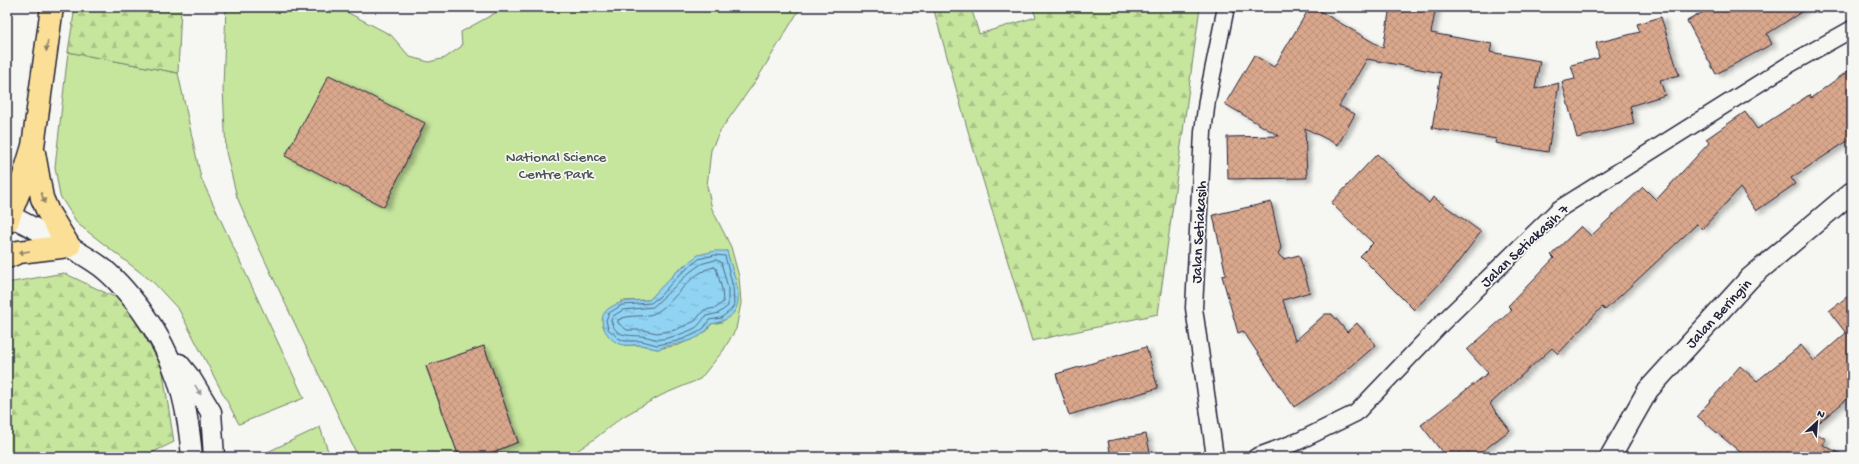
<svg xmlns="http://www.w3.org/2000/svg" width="1859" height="464" font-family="'Gochi Hand',sans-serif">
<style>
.green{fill:#c6e59d;stroke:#74846c;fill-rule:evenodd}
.forest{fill:url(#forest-firs);stroke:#74846c}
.water{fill:url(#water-ripples);stroke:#648ca9}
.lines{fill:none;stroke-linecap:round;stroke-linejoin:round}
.shore{stroke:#4e6984;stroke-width:1}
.building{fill:url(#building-cross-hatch);stroke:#22223b;filter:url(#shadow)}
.minor-casing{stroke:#22223b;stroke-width:19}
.tertiary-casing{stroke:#22223b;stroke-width:23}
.motorway-casing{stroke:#22223b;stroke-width:25}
.minor{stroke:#f6f6f2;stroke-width:16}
.tertiary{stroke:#f6f6f2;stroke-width:20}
.motorway{stroke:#fbdf96;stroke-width:22}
.oneway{fill:#8e8068}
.oneway2{fill:#9797a0}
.labels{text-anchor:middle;stroke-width:3.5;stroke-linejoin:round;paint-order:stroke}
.park-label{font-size:15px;fill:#4b5354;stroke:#f6f6f2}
.street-label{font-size:15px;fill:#22223b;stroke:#f6f6f2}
</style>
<defs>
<pattern id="forest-firs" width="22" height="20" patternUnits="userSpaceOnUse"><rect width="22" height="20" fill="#c6e59d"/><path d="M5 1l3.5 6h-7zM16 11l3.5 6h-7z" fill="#aac488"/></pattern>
<pattern id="water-ripples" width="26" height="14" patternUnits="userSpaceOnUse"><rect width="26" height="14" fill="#90d3f2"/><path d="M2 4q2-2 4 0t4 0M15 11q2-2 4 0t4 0" fill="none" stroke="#7cb5d0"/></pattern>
<pattern id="building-cross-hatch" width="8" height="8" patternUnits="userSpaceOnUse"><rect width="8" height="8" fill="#d9a78c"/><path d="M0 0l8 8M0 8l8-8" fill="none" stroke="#ba8f7a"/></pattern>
<filter id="shadow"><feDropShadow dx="4.5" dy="2.5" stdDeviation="2" flood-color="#0004"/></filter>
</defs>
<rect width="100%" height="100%" fill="#f6f6f2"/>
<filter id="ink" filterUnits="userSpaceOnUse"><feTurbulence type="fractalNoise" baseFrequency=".025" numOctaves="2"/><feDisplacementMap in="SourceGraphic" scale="8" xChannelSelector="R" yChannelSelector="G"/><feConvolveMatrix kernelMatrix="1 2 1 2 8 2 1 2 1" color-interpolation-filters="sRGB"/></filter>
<g filter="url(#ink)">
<path class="green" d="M 226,7 L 337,7 L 391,35 L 410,57 L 429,62 L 445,58 L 462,46 L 461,32 L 506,7 L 801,7 L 757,79 L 720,131 L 711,150 L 707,186 L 712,209 L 731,247 L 739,277 L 741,303 L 736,329 L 723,351 L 700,379 L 662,395 L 638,408 L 621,418 L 593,440 L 568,457 L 481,457 L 518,442 L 484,346 L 426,367 L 459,457 L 358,457 L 260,250 L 237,197 L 226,152 L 223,88 ZM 727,251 L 738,296 L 722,322 L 711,324 L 707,331 L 679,345 L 657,349 L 641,345 L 624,345 L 621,301 L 649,300 L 684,265 Z
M 68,52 L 178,73 L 201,178 L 304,398 L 239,424 L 179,310 L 154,283 L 78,224 L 60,196 L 55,167 Z
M 320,427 L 330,457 L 257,457 Z"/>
<path class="forest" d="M 75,7 L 181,7 L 178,73 L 68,52 Z
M 933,7 L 971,7 L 979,34 L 1036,17 L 1032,7 L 1200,7 L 1158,314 L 1032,341 L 968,131 Z
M 64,273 L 125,302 L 162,367 L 174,442 L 143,457 L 7,457 L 7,283 Z"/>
<path class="water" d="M 715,251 L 727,251 C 735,281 754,317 711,324 C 702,340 683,343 666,346 C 663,347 660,349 657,349 C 652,349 645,345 640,345 C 635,344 629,346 624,345 C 610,344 593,320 608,309 C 620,300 634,301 649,300 L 675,273 L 698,255 Z"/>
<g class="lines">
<path class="shore" d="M 715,255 L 725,256 L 733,287 L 734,305 L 731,310 L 721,318 L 709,320 L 704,328 L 695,334 L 678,341 L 657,345 L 642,341 L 625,341 L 618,338 L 608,329 L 606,320 L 609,313 L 622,305 L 651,303 L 660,296 L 678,276 L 699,259 Z
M 716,260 L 721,262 L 728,288 L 728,306 L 719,313 L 706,316 C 701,321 700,326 693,329 C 685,333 663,341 655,339 C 650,338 645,336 640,336 C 627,335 615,337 611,320 L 613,316 L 623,310 L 653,307 L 690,272 L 701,264 Z
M 714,267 L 716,268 L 722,289 L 723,302 L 716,308 L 704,310 L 695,321 L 675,330 L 657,333 L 643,330 L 627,330 L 618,323 L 618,320 C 630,313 645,319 657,312 C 678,299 688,273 714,267 Z"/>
</g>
<path class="building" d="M 1310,7 L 1313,7 L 1383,48 L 1390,7 L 1436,7 L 1431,33 L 1492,44 L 1490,52 L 1540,61 L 1535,89 L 1559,83 L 1548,152 L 1495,143 L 1496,139 L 1432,128 L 1441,73 L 1367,59 L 1339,106 L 1355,114 L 1338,145 L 1305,128 L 1307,178 L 1228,179 L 1227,137 L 1279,136 L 1225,104 L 1254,55 L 1274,67 Z
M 1712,7 L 1809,7 L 1767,34 L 1772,44 L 1716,74 L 1687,21 Z
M 1661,17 L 1679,75 L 1660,80 L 1665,95 L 1630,106 L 1634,124 L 1577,138 L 1562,82 L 1575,79 L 1571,65 L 1599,58 L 1596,43 L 1640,32 L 1637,24 Z
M 1852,68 L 1852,138 L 1791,178 L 1795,184 L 1756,211 L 1740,188 L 1702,229 L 1697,224 L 1605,310 L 1602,307 L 1558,354 L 1552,348 L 1490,404 L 1510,430 L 1475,457 L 1446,457 L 1421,425 L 1488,373 L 1467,350 L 1512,310 L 1508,306 L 1554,258 L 1551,255 L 1581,226 L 1591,236 L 1643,187 L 1656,200 L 1709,143 L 1706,139 L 1745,112 L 1757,129 L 1809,95 L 1811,98 Z
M 329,75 L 425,123 L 384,207 L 285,156 Z
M 1377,154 L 1429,203 L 1433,197 L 1481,232 L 1449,274 L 1414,310 L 1360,256 L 1373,243 L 1331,203 Z
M 1271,202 L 1281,248 L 1278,254 L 1283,259 L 1299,255 L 1310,292 L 1283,300 L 1295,341 L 1325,314 L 1332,314 L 1347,332 L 1357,323 L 1376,345 L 1339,377 L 1294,407 L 1243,331 L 1238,333 L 1222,276 L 1226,275 L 1213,215 Z
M 1852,293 L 1852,395 L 1809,431 L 1826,439 L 1823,445 L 1847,457 L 1746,457 L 1697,416 L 1740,366 L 1757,381 L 1801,345 L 1814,361 L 1846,333 L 1829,311 Z
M 484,346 L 518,442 L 481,457 L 459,457 L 426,366 Z
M 1146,347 L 1158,388 L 1069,415 L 1056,374 Z
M 1146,434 L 1151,457 L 1111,457 L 1108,441 Z"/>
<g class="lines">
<g class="minor-casing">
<path id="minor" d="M 1215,457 L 1194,308 L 1203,132 L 1207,100 L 1226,7
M 1256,457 L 1299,441 L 1356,413 L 1442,323 L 1559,209 L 1790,64 L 1852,29"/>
</g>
<g class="tertiary-casing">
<path id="tertiary" d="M 7,214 C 38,231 71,245 100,266 C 116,278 129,294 141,310 C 176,358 187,399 192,457
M 179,364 L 191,379 L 211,412 L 214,457
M 1610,457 L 1648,390 L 1750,278 L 1852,192"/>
</g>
<g class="motorway-casing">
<path id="motorway" d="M 7,222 L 20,189 L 33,146 L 52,7
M 7,257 L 19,252 L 69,246 L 48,212 L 42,198 L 34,153"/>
</g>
<use href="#minor" class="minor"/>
<use href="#tertiary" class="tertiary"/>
<use href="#motorway" class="motorway"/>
</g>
<defs><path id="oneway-solid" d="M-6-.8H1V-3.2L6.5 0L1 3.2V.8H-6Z"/></defs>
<g class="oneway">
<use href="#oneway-solid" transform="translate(47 46) rotate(98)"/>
<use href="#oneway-solid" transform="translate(43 198) rotate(71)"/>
<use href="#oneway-solid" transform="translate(24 252) rotate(170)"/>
</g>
<use class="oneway2" href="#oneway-solid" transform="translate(198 390) rotate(59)"/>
</g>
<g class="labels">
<g class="park-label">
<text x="556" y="161">National Science<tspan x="556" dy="17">Centre Park</tspan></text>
</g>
<g class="street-label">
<text transform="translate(1198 232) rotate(-87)" y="5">Jalan Setiakasih</text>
<text transform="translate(1524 245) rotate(-43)" y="5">Jalan Setiakasih 7</text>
<text transform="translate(1718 313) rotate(-47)" y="5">Jalan Beringin</text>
</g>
</g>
<rect width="1859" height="464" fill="none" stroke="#f6f6f2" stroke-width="24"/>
<rect x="12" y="12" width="1835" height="440" fill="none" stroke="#22223b" stroke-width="1.5" filter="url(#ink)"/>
<g transform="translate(1817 422) rotate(26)" stroke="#f6f6f2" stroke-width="3" paint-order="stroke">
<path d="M0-3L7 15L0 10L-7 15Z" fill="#22223b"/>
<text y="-6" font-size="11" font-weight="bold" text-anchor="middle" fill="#22223b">N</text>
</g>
</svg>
